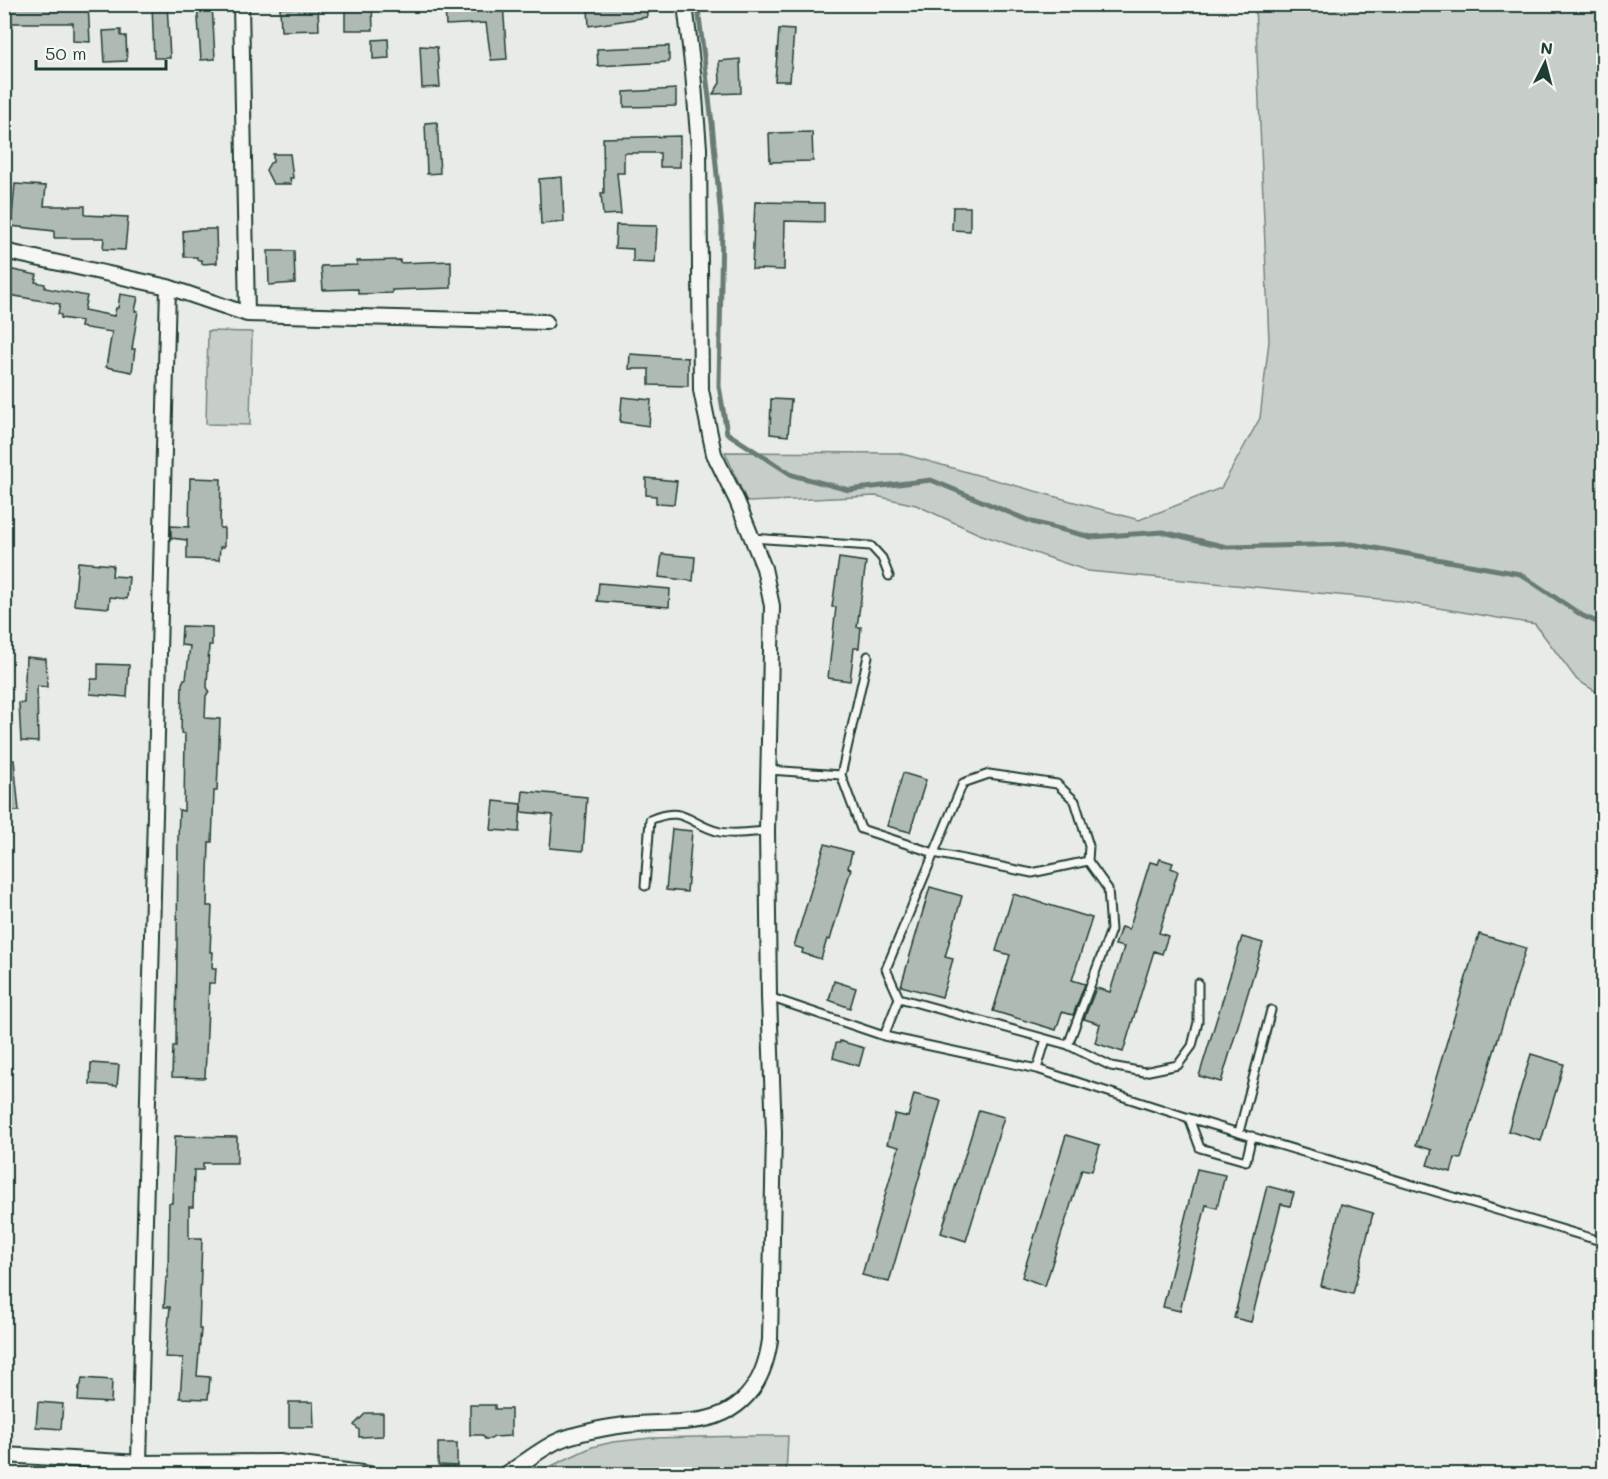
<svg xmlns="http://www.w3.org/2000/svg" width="1608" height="1479" font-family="Mali,sans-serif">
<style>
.green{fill:#c7cec9;stroke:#73867e;stroke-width:1.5}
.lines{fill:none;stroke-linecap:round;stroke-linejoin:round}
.stream{stroke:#687c75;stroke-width:5}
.building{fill:#b0bab5;stroke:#1f3d34;stroke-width:1.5}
.service-casing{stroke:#1f3d34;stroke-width:11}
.minor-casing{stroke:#1f3d34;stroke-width:18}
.service{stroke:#f6f6f2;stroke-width:7}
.minor{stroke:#f6f6f2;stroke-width:14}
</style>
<rect width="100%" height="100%" fill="#e9ebe7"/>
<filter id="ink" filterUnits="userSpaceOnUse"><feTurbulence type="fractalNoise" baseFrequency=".0167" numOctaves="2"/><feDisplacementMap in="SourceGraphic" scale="12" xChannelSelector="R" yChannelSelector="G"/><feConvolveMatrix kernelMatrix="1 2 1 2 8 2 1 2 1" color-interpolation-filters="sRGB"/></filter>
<g filter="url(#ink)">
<path class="green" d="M 1255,5 L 1603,5 L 1603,696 L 1577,680 L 1535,624 L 1390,600 L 1088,571 L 979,534 L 916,505 L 876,496 L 747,502 L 725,452 L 899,453 L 1139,520 L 1221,488 L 1260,418 L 1269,341 Z
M 208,331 L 252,332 L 250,425 L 206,424 Z
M 748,1436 L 788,1436 L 786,1474 L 534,1474 L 592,1447 L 613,1442 L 651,1438 Z"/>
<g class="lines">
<path class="stream" d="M 698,8 L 712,123 L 722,228 L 719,386 L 727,433 L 792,475 L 849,490 L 931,480 L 1032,522 L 1091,537 L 1163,532 L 1227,547 L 1352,544 L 1520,574 L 1583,616 L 1604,625"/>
</g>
<path class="building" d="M 4,4 L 88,4 L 90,42 L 73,41 L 73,23 L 4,23 Z
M 152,4 L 167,4 L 170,58 L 154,58 Z
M 197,4 L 212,4 L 215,59 L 201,60 Z
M 345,4 L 372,4 L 373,30 L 345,30 Z
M 445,4 L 503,4 L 507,59 L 491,60 L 486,23 L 446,25 Z
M 613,4 L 646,4 L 647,17 L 589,26 L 588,9 Z
M 318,7 L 319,30 L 281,31 L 280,8 Z
M 779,29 L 794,30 L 790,81 L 775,81 Z
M 121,30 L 121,36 L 126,36 L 127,61 L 105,62 L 103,31 Z
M 388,39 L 389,58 L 373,59 L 373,40 Z
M 420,46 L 437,47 L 440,87 L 422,88 Z
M 669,46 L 669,62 L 598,66 L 597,49 Z
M 740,59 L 741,93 L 713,94 L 720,83 L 719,61 Z
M 676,89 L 676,106 L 624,107 L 624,92 Z
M 437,122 L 440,173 L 427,174 L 425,123 Z
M 812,132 L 813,161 L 770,162 L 769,133 Z
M 680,136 L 680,167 L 660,167 L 660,153 L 624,153 L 624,173 L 617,173 L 621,214 L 603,215 L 601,193 L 604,193 L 603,138 Z
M 273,154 L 290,154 L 293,178 L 290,178 L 291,184 L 273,184 L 266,170 L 270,163 L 273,162 Z
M 562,177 L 564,222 L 541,224 L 539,179 Z
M 15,184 L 46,186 L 44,206 L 85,206 L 85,215 L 128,217 L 125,250 L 103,249 L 104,238 L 54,238 L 54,231 L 11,226 Z
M 755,202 L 824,203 L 824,222 L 785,221 L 784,270 L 752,269 Z
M 953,207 L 970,207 L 970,231 L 952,230 Z
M 616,225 L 657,226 L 655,263 L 633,262 L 633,249 L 615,248 Z
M 201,229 L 216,229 L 217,263 L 202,264 L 202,260 L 197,260 L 197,257 L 184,257 L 183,231 Z
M 268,251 L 294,251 L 295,283 L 269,285 Z
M 400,260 L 400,263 L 451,261 L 451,288 L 392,290 L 392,293 L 358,294 L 358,289 L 323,290 L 321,266 L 357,265 L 357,261 Z
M 4,268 L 37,275 L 35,282 L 45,284 L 45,288 L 87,296 L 84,310 L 114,316 L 116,308 L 118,308 L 120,294 L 138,297 L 135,311 L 138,311 L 132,349 L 135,349 L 132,372 L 106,367 L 112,332 L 80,327 L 81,321 L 61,318 L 61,315 L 58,314 L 60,304 L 4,294 Z
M 630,354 L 688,358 L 688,386 L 649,385 L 649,369 L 629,369 Z
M 622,397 L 651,400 L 649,426 L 620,422 Z
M 771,399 L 791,400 L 788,436 L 770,434 Z
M 190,478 L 221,479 L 220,528 L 224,528 L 224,547 L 220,547 L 219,560 L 187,559 L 187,540 L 171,538 L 171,526 L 189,527 Z
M 646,478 L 677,481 L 674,504 L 656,503 L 656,496 L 646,495 Z
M 662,554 L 695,557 L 693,581 L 659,577 Z
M 839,558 L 866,562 L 857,627 L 861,627 L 859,648 L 854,648 L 850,681 L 828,678 L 836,607 L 832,607 Z
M 78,562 L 113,565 L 112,576 L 129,577 L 127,599 L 110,597 L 109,608 L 74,605 Z
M 599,583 L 670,589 L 669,607 L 597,601 Z
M 182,626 L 212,627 L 212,645 L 209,645 L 207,687 L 209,691 L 206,696 L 205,718 L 220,719 L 217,791 L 214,791 L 212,842 L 209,842 L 207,906 L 212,906 L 210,952 L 213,952 L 212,968 L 216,968 L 215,983 L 209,983 L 205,1078 L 172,1077 L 173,1046 L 176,1046 L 178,841 L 179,810 L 184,811 L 185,734 L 181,733 L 182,684 L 184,679 L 186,679 L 190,646 L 181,645 Z
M 26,657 L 46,659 L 47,687 L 37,686 L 38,742 L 21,741 L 19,703 L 24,703 Z
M 98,664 L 129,665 L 127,697 L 90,694 L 91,679 L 98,679 Z
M 4,760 L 14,760 L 19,811 L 4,812 Z
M 903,773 L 926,780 L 910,832 L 887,826 Z
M 523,791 L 587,797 L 583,851 L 550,848 L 553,815 L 521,812 Z
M 494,801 L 521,804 L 519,832 L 491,830 Z
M 672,829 L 692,831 L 687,892 L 666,890 Z
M 825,844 L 852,852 L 848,868 L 851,869 L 830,940 L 827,939 L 821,959 L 802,953 L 803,949 L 794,946 Z
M 1160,859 L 1173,863 L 1171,868 L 1178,871 L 1159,933 L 1168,936 L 1162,954 L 1154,951 L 1123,1052 L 1095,1043 L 1100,1024 L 1084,1019 L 1096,988 L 1110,992 L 1124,947 L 1115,945 L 1121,927 L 1129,929 L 1150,862 L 1158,864 Z
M 930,887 L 962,896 L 945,957 L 953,959 L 942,997 L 901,986 Z
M 1013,894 L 1092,918 L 1072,980 L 1085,984 L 1073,1015 L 1062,1012 L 1056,1030 L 993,1011 L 1010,955 L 996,951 Z
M 1479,934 L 1526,948 L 1461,1159 L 1455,1158 L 1451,1172 L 1427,1165 L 1432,1150 L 1416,1145 Z
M 1242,937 L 1263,943 L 1221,1082 L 1199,1076 Z
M 834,981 L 856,988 L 850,1008 L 829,1000 Z
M 840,1041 L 864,1048 L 859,1066 L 833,1058 L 836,1043 L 840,1043 Z
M 1531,1054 L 1564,1064 L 1541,1141 L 1508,1131 Z
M 91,1063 L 119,1065 L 117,1086 L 90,1084 Z
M 914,1094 L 941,1101 L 889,1282 L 862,1275 L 899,1147 L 887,1144 L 895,1114 L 908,1117 Z
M 979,1110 L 1004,1117 L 966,1241 L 941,1233 Z
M 1066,1135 L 1100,1145 L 1092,1171 L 1082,1169 L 1045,1286 L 1022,1277 Z
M 175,1136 L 237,1137 L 237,1163 L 203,1163 L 203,1170 L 194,1170 L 193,1207 L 189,1207 L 189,1238 L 202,1238 L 199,1329 L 201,1329 L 197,1376 L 210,1377 L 208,1399 L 180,1398 L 183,1358 L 165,1357 L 170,1307 L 164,1307 L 166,1278 L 168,1278 L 169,1203 L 172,1203 Z
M 1197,1169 L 1225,1175 L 1217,1208 L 1206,1205 L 1180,1311 L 1163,1307 Z
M 1267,1186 L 1294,1193 L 1290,1206 L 1281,1204 L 1251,1322 L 1234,1318 Z
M 1341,1204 L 1373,1213 L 1353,1294 L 1321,1286 Z
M 82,1378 L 112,1380 L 111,1403 L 78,1401 L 79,1387 L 81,1385 Z
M 38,1402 L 63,1404 L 61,1429 L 36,1427 Z
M 289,1402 L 313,1402 L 314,1427 L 289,1427 Z
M 470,1405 L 495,1405 L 495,1409 L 511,1409 L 511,1436 L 494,1437 L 491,1439 L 485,1439 L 482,1435 L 470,1435 Z
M 366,1413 L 383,1413 L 383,1436 L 359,1437 L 359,1430 L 354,1425 Z
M 438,1443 L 457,1443 L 457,1466 L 438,1465 Z"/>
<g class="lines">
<g class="service-casing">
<path id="service" d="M 752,538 L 871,546 L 882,558 L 889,576
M 868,656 L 841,775 L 861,829 L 934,853 L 1032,873 L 1088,861 L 1089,846 L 1075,801 L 1057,784 L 989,774 L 963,783 L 886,969 L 899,998 L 884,1036
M 769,770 L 841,775
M 645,886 L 650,820 C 685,804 689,825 720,832 C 734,835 753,832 767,831
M 769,997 L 884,1036 L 1037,1069 L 1189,1118 L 1604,1242
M 899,998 L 1068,1045 L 1111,930 L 1108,889 L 1088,861
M 1068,1045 L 1111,1066 L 1144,1072 L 1178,1065 L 1192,1046 L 1198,1022 L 1198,983
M 1037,1069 L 1046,1039
M 1189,1118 L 1200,1148 L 1246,1161 L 1252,1136
M 1239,1132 L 1271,1010"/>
</g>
<g class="minor-casing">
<path id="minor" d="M 241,4 L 247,314
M 4,251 L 168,287 L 139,1463
M 168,287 L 247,314 L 546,322
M 4,1455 L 139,1463 L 279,1462 L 369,1474
M 506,1474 C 523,1464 541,1448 560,1440 C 574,1434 603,1428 618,1426 C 642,1422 667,1424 692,1421 C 740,1417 764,1385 770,1340 L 774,1133 L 769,997 L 767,831 L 772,606 L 764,568 L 737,501 L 714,454 L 701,390 L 699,148 L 693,72 L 685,4"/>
</g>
<use href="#service" class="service"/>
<use href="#minor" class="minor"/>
</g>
</g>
<rect width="1608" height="1479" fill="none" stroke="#f6f6f2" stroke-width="24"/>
<rect x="12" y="12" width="1584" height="1455" fill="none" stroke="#1f3d34" stroke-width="2" filter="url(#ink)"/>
<g transform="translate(1545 63) rotate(6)" stroke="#f6f6f2" stroke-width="4.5" paint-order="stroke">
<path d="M0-4.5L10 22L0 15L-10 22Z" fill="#1f3d34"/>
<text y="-9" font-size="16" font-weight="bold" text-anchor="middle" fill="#1f3d34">N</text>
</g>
<path d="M36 60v9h130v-9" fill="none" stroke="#1f3d34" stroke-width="3"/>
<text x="45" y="60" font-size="18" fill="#1f3d34" stroke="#f6f6f2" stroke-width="4.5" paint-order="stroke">50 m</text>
</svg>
